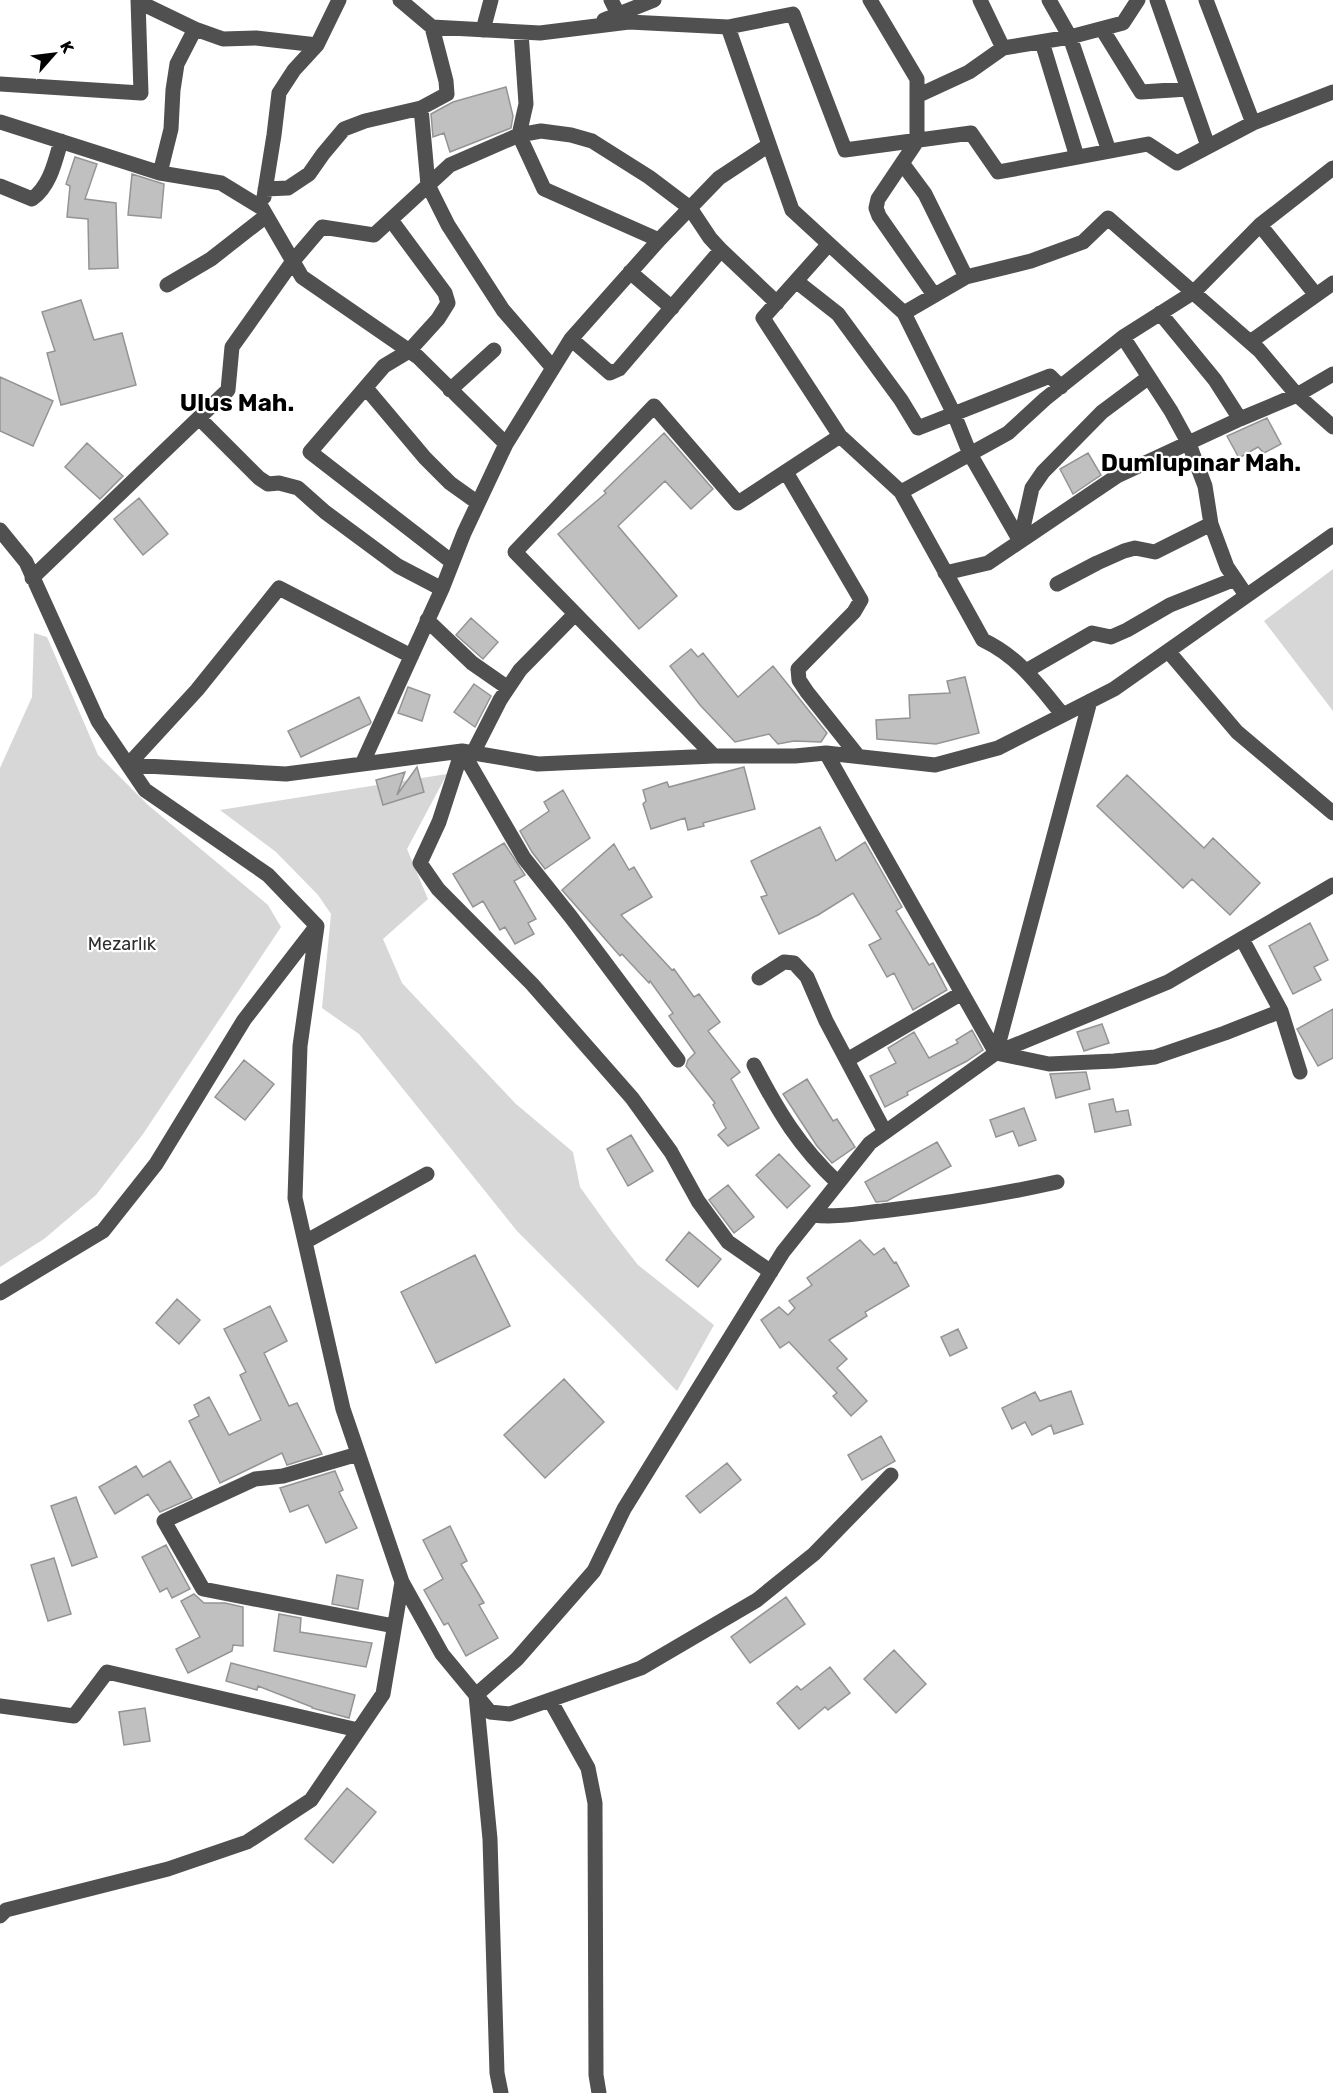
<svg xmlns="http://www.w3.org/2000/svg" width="1333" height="2093" font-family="Rubik,sans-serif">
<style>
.green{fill:#d7d7d7}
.building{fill:#c0c0c0;stroke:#949494;stroke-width:1.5}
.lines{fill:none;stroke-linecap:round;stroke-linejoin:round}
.minor{stroke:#505050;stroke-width:15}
.labels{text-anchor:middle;stroke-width:4.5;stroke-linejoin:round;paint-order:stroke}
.park-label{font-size:18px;fill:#2e2e2e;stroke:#fff}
.district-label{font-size:24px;font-weight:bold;fill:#000;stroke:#fff}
</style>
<rect width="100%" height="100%" fill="#fff"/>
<path class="green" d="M 1333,569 L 1333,711 L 1264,621 Z
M 34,633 L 47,637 L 98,755 L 148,805 L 268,905 L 281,927 L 143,1134 L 96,1195 L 44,1239 L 0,1267 L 0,768 L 32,697 Z
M 447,774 L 407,849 L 428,899 L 383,939 L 402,983 L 516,1104 L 573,1152 L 580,1187 L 613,1233 L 638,1265 L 714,1325 L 677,1391 L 517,1231 L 359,1034 L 322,1008 L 331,914 L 318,895 L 276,852 L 220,810 Z"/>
<path class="building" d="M 506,87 L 513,116 L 511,128 L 450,152 L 444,133 L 433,137 L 431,114 L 453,102 Z
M 75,157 L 97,164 L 85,199 L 116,203 L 118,268 L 89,269 L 88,219 L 67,217 L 70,186 L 66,184 Z
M 132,174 L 164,184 L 161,218 L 128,215 Z
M 81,300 L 94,340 L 122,333 L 136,385 L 61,405 L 47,353 L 55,351 L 42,312 Z
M 0,377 L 53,401 L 33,446 L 0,431 Z
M 1267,418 L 1281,444 L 1264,453 L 1258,447 L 1239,458 L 1227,436 Z
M 664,433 L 713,489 L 691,509 L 665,481 L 618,526 L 677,596 L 639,629 L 558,534 L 606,493 L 604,491 Z
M 87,443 L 123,476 L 100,499 L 65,467 Z
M 1088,453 L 1101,475 L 1073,494 L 1060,469 Z
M 139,498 L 168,534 L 143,555 L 114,519 Z
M 471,618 L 498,642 L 483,659 L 456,635 Z
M 691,649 L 698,657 L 703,653 L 738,697 L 773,666 L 827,733 L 821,742 L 794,741 L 778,744 L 769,734 L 735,742 L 700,705 L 670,666 Z
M 965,677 L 979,733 L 936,744 L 877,739 L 876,720 L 910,718 L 909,695 L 950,693 L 947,681 Z
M 474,684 L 491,696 L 475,727 L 454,712 Z
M 408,687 L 430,695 L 422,721 L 398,713 Z
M 359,697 L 371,722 L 370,724 L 301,757 L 288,731 Z
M 417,767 L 424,792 L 383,805 L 376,780 L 405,772 L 397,795 Z
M 744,767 L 755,809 L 703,823 L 704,826 L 688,830 L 685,818 L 651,829 L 643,804 L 646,801 L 643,790 L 667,782 L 669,787 Z
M 1127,775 L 1204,848 L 1213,838 L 1260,883 L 1230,915 L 1192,879 L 1183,888 L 1097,806 Z
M 563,790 L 590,838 L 545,869 L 532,852 L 520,831 L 549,811 L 544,802 Z
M 820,827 L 836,861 L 865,842 L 902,907 L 896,911 L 929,965 L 933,963 L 947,990 L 913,1010 L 894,973 L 887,977 L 869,945 L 881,939 L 853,893 L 818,915 L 779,934 L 761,897 L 767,895 L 751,861 Z
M 504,843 L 525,875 L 514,881 L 536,919 L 528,923 L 534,934 L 515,944 L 505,927 L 500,930 L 483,901 L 473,907 L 453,874 Z
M 614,844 L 629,870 L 634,867 L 652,897 L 621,915 L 672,970 L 674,969 L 694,997 L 699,994 L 720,1022 L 708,1031 L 740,1072 L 731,1079 L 759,1128 L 728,1146 L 718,1135 L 726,1128 L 713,1105 L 715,1103 L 686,1066 L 688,1060 L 695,1053 L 669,1016 L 673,1013 L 650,981 L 649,983 L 622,954 L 620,956 L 562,890 Z
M 1310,923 L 1328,960 L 1314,967 L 1321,980 L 1293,994 L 1269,946 Z
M 1333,1009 L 1333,1058 L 1318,1066 L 1297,1029 Z
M 1102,1024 L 1109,1043 L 1084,1051 L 1077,1032 Z
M 972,1030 L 983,1050 L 967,1061 L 907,1092 L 908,1095 L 885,1107 L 870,1076 L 896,1063 L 888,1048 L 914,1032 L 929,1058 L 958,1043 L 956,1040 Z
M 244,1060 L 274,1084 L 245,1120 L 215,1097 Z
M 1086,1072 L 1090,1089 L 1056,1098 L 1050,1074 Z
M 807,1079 L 833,1121 L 837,1119 L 855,1147 L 832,1163 L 817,1146 L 783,1094 Z
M 1113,1099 L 1116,1112 L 1128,1110 L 1131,1125 L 1095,1132 L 1089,1104 Z
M 1024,1108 L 1036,1140 L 1019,1146 L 1013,1131 L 996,1137 L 990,1120 Z
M 631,1135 L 653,1171 L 628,1186 L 607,1149 Z
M 937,1142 L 951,1166 L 887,1201 L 876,1202 L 865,1182 Z
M 779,1154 L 810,1186 L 787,1208 L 756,1175 Z
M 728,1185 L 754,1217 L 734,1233 L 709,1200 Z
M 689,1232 L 721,1259 L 698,1287 L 666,1260 Z
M 860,1240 L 874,1255 L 884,1248 L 894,1263 L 896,1262 L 909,1286 L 865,1312 L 867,1316 L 829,1340 L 847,1359 L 837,1368 L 867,1401 L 851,1416 L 833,1396 L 837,1393 L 789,1342 L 780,1348 L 761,1320 L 779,1307 L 788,1315 L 795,1308 L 789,1301 L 812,1285 L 807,1278 Z
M 475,1255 L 510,1326 L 436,1363 L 401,1292 Z
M 177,1299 L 200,1320 L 179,1344 L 156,1323 Z
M 270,1306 L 287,1341 L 264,1353 L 289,1406 L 297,1403 L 322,1454 L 287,1465 L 282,1453 L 220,1483 L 189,1421 L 199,1416 L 194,1405 L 209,1397 L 229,1435 L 261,1420 L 240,1375 L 246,1372 L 224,1329 Z
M 958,1329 L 967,1348 L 950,1356 L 941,1337 Z
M 564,1379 L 604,1422 L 545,1478 L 504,1435 Z
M 1071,1391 L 1083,1424 L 1054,1434 L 1051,1425 L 1032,1435 L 1025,1422 L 1012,1429 L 1002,1408 L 1035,1392 L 1040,1401 Z
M 881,1436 L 895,1461 L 862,1480 L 848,1455 Z
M 170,1461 L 192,1498 L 160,1512 L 148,1494 L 115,1514 L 99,1487 L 136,1466 L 143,1477 Z
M 727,1463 L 741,1480 L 700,1513 L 686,1496 Z
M 335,1471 L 343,1490 L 339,1492 L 357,1528 L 326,1543 L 308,1505 L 290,1512 L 280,1488 Z
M 76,1497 L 97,1557 L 72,1566 L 51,1506 Z
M 450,1526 L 467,1561 L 461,1564 L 484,1603 L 479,1605 L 498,1638 L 466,1656 L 448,1623 L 444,1625 L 424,1590 L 443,1579 L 423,1540 Z
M 166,1545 L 190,1589 L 172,1598 L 167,1588 L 160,1592 L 142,1557 Z
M 54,1558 L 71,1614 L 48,1621 L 31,1565 Z
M 337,1575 L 363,1580 L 358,1609 L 332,1604 Z
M 194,1594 L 204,1603 L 225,1603 L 243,1607 L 243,1646 L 233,1645 L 232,1651 L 188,1673 L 176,1649 L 200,1637 L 181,1601 Z
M 786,1597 L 805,1624 L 750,1663 L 731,1637 Z
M 279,1614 L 301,1618 L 300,1632 L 372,1643 L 366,1667 L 274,1651 Z
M 894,1650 L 926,1684 L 896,1713 L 864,1679 Z
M 231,1663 L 355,1695 L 349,1718 L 312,1708 L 312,1707 L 258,1686 L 257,1690 L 226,1681 Z
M 830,1667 L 850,1693 L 828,1710 L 825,1707 L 799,1729 L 777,1703 L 797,1686 L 801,1690 Z
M 145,1708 L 150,1741 L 124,1745 L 119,1712 Z
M 347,1788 L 376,1812 L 333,1863 L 305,1839 Z"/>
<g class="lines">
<path class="minor" d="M 400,0 L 432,27 L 540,33 L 629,22 L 728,27 L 793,14 L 845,150 L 971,133 L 998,172 L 1148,144 L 1177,163 L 1253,123 L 1333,92
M 611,0 L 618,14
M 870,0 L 917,79 L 917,141 L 878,199 L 876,208 L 879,216 L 934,295
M 980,0 L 1003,48
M 1049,0 L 1070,37 L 1109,151
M 1157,0 L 1208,146
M 1206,0 L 1253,123
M 139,2 L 195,29 L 223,39 L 256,38 L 317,45
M 604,20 L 654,0
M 728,27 L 792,210 L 904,313 L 954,414 L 970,454 L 1020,541
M 1102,29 L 1141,92 L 1188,89
M 483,30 L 491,0
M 521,32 L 526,104 L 519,135 L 544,189 L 659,240
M 1042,42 L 1077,157
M 0,84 L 141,93 L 138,0
M 917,96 L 969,72 L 1003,48 L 1070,37 L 1123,23 L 1138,0
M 421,108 L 428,185 L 448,225 L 503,310 L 553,368
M 0,122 L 160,173 L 221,183 L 262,208 L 302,277 L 418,357 L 506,444
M 902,163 L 925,194 L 966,277
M 160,173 L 171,129 L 173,90 L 177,64 L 195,29
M 0,186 L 32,199 C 50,186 55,162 61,141
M 265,189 L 288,188 L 309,174 L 323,154 L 344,129 L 365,121 L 421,108 L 447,94 L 446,81 L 432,27
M 264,197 L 274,135 L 279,93 L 294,70 L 317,45 L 339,0
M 391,220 L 445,293 L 448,303 L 438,319 L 409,351 L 384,366 L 310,452 L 452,562
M 1260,225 L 1316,295
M 828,245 L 763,318 L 840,436 L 901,492 L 983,640 C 1019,657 1038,685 1063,715
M 630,272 L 672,308
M 796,281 L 838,314 L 901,400 L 918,428 L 1050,376 L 1061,387
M 167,285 L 211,259 L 266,216
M 904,313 L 966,277 L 1031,261 L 1083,242 L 1108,218 L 1259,350 L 1297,395 L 1333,427
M 1160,313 L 1215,380 L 1240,419
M 1123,337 L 1171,411 L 1189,444 L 1205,486 L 1211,524 L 1227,567 L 1246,595
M 571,339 L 610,373 L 619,369 L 721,250
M 1250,342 L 1333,283
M 366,388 L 425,458 L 450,483 L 478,503
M 450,390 L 494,350
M 199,418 L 259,478 L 268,484 L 279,483 L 298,488 L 325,512 L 398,566 L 442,589
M 786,472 L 861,600 L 854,612 L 798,669 L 799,680 L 807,692 L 858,756
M 901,492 L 1008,433 L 1045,399 L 1123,337 L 1194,292 L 1260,225 L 1333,168
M 0,530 L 26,562 L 98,721 L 145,790 L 268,875 L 317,926 L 300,1046 L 295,1198 L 343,1409 L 402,1582 L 383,1694 L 311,1800 L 247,1842 L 168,1869 L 6,1910 L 0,1916
M 1020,541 L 1032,488 L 1043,472 L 1102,412 L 1149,377
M 945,573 L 988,563 L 1117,476 L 1240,419 L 1297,395 L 1333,374
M 32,578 L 228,390 L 232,347 L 293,261 L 322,227 L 374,235 L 450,165 L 519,135 L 541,131 L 571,135 L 592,141 L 649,177 L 690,208 L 710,238 L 721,250 L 777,303
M 1057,584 L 1097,563 L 1124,551 L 1135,548 L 1155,552 L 1211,524
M 427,620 L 472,663 L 508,688
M 1168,651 L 1237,732 L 1333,813
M 1026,671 L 1092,633 L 1111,637 L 1127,630 L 1170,605 L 1235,579
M 462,751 L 439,822 L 420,863 L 438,889 L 532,984 L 632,1098 L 671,1152 L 698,1201 L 728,1242 L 771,1272
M 462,751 L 524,858 L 571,917 L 678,1060
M 473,753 L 500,700 L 520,670 L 575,614
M 826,753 L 996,1053 L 1049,1064 L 1114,1061 L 1155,1057 L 1225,1033 L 1281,1011
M 714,756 L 515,552 L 654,406 L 738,503 L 840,436
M 362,764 L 442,589 L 464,533 L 506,444 L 571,339 L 659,240 L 719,178 L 769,145
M 128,765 L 286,774 L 462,751 L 538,764 L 714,756 L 795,756 L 826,753 L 935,765 L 998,748 L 1114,689 L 1333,535
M 128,765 L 197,690 L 279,588 L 411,656
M 1242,939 L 1281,1011 L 1300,1072
M 759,978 L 784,962 L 794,963 L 807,977 L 826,1021 L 885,1132
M 996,1053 L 1168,982 L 1333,885
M 847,1060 L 962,993
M 754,1065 C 779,1113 799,1146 838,1183
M 813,1215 C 836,1218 859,1213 882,1211 C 941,1204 999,1195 1057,1182
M 305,1242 L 427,1174
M 0,1293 L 103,1231 L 156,1164 L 244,1020 L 315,928
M 358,1454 L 283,1476 L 255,1479 L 164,1521 L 203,1589 L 394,1626
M 402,1582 L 442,1654 L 490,1712 L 510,1714 L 641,1668 L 757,1600 L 814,1554 L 891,1475
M 550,1700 L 588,1768 L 595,1803 L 596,2075 L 599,2093
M 0,1706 L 74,1716 L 107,1672 L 358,1730
M 501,2093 L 497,2073 L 490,1839 L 476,1695 L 517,1659 L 594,1571 L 624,1509 L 783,1252 L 870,1143 L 996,1053 L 1090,701"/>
</g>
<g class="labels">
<g class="park-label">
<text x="122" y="950">Mezarlık</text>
</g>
<g class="district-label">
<text x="237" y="411">Ulus Mah.</text>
<text x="1201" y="471">Dumlupınar Mah.</text>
</g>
</g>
<g transform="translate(54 54) rotate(62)" stroke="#ffffff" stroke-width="4.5" paint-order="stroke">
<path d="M0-4.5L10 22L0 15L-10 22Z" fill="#000000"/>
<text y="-9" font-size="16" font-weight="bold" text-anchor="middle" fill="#000000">K</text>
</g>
</svg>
